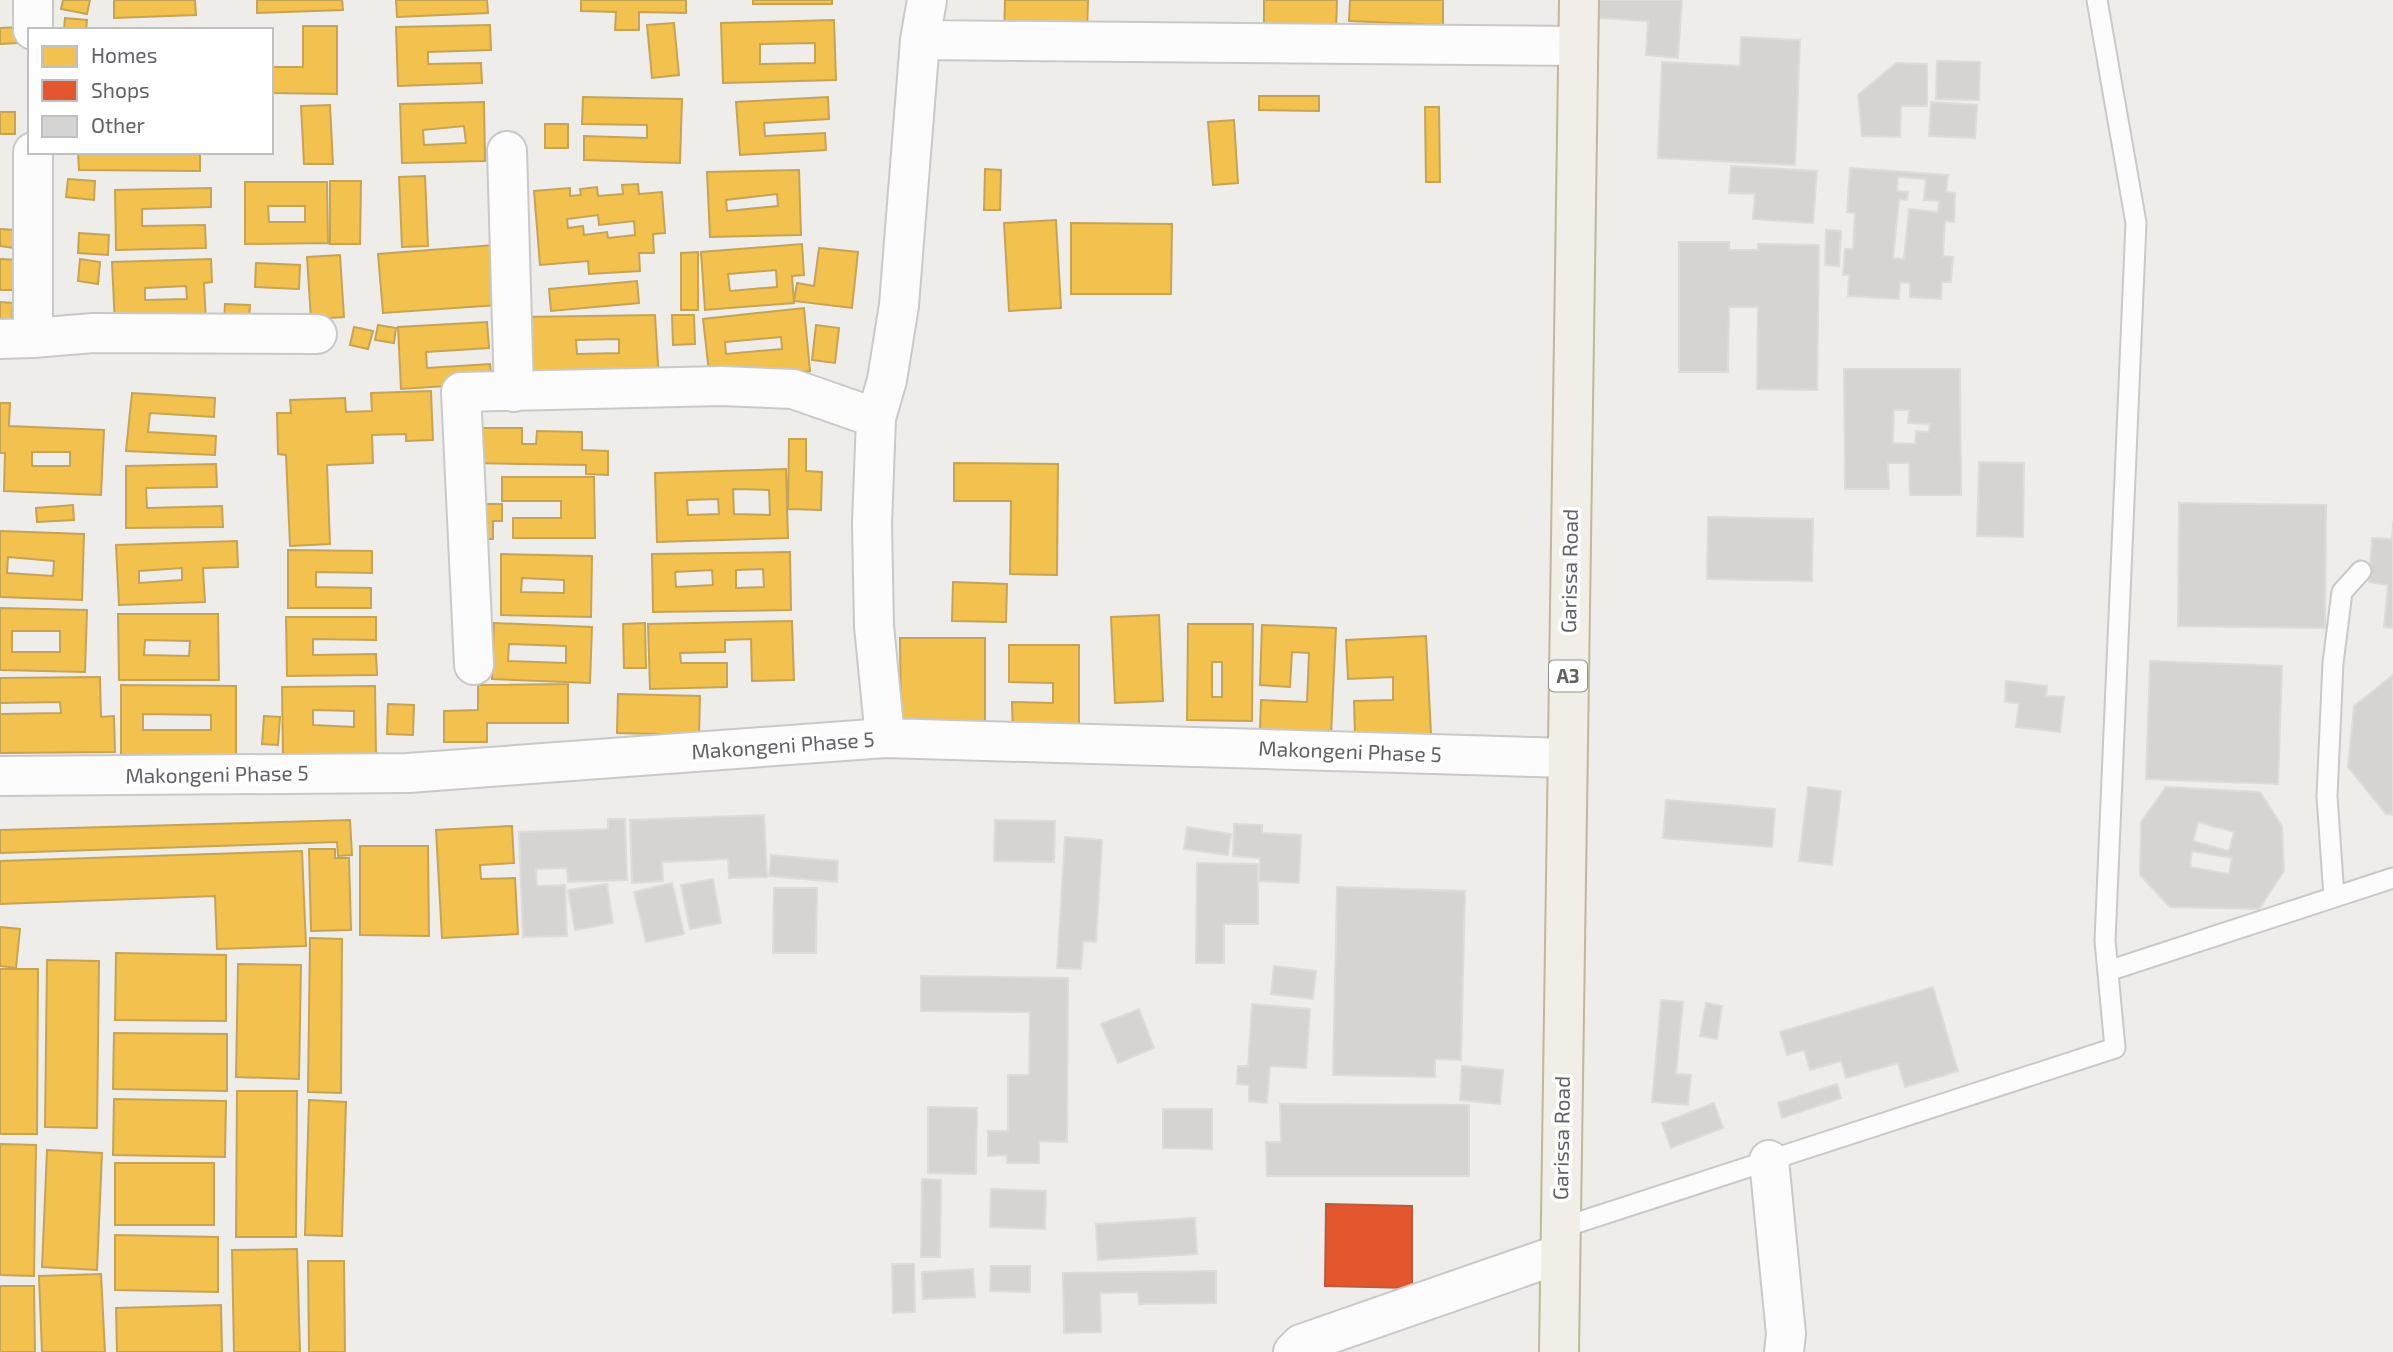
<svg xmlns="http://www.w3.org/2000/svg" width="2393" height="1352" font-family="'Exo 2',sans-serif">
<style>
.homes{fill:#f2c14e;stroke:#c6a455;stroke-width:2;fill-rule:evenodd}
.shops{fill:#e4572e;stroke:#bc5a3f;stroke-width:2}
.building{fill:#d5d4d2;stroke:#dedcd9;stroke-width:2;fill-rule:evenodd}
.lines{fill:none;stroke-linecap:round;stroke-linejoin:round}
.service-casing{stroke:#c9c9c9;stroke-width:23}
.minor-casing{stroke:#c9c9c9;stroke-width:42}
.trunk-casing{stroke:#c1b79b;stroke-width:42}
.service{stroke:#fcfcfc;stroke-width:19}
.minor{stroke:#fcfcfc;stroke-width:38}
.trunk{stroke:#f0eee7;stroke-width:38}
.labels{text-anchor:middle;stroke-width:7;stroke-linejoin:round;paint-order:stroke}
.shield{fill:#fff;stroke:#909194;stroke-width:2}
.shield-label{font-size:19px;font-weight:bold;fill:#606266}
.street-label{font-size:21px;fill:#606266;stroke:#fff}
</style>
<rect width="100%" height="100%" fill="#eeedea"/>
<path class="homes" d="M 63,0 L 90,0 L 87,14 L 61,9 Z
M 114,0 L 195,0 L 196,15 L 114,18 Z
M 257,0 L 342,0 L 343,10 L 257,13 Z
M 396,0 L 487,0 L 488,13 L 397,17 Z
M 581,0 L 686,0 L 686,13 L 639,12 L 639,30 L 615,30 L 616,12 L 581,11 Z
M 753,0 L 832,0 L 832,4 L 753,4 Z
M 1005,0 L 1088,0 L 1087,37 L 1004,34 Z
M 1264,0 L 1337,0 L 1336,31 L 1264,29 Z
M 1350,0 L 1443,0 L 1443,25 L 1349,21 Z
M 65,18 L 87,20 L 86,30 L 64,30 Z
M 834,20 L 836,80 L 723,83 L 721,23 ZM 815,43 L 815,63 L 760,64 L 760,44 Z
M 674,23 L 679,75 L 652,78 L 647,25 Z
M 490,25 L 491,50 L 428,52 L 428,64 L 481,63 L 482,83 L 398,86 L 396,27 Z
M 303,26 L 337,26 L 337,94 L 271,93 L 271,67 L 303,67 Z
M 18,27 L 18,43 L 0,44 L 0,28 Z
M 1259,96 L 1319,96 L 1319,111 L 1259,110 Z
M 583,97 L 682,99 L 680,163 L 584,160 L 584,136 L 647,138 L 647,125 L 582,124 Z
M 828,97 L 829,119 L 764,123 L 765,136 L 825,133 L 826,150 L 740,155 L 736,102 Z
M 484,102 L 485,161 L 402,163 L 400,104 ZM 464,126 L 466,143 L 424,145 L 423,130 Z
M 330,105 L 333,164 L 304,164 L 301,106 Z
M 1425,107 L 1439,107 L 1440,182 L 1426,182 Z
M 0,112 L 15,112 L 15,134 L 0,134 Z
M 1234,120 L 1238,183 L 1213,185 L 1208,122 Z
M 545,124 L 568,124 L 568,148 L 545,148 Z
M 78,152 L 200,152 L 200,171 L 79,170 Z
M 985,169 L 1001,170 L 1000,210 L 984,210 Z
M 799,170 L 801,235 L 710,237 L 707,172 ZM 777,194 L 778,206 L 727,211 L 726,200 Z
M 425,176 L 428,246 L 402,247 L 399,177 Z
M 68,179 L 95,181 L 94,200 L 66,197 Z
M 330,181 L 361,181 L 360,244 L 330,244 Z
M 245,182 L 327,182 L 328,243 L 245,244 ZM 268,206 L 305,206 L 305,222 L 269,222 Z
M 638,184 L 639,194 L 662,192 L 665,233 L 653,234 L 654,253 L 639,253 L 640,271 L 589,274 L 588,261 L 540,265 L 534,191 L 570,188 L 570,196 L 581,195 L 580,189 L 597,187 L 598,196 L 623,194 L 622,185 ZM 598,215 L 599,225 L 634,221 L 635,235 L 608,238 L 607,232 L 584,235 L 583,226 L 568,228 L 567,219 Z
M 211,188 L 211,207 L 142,209 L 142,226 L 205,225 L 206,248 L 116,250 L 115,190 Z
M 1056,220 L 1061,308 L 1009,311 L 1004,223 Z
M 1071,223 L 1172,224 L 1171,294 L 1071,294 Z
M 0,229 L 16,230 L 15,248 L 0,246 Z
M 79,233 L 109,235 L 108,255 L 78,253 Z
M 802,244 L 804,275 L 792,276 L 794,303 L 705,310 L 701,252 ZM 776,270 L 777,287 L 730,291 L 728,274 Z
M 494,245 L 498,305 L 383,313 L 378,254 Z
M 819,248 L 858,252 L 852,308 L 794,301 L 797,283 L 814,286 Z
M 698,252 L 698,310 L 681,310 L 681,253 Z
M 340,255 L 344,317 L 311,319 L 307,257 Z
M 0,259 L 18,260 L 18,290 L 0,290 Z
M 80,259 L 100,262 L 98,284 L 78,281 Z
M 211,259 L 212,282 L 204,283 L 206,322 L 115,326 L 112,262 ZM 186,286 L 187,299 L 145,300 L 145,288 Z
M 256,263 L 300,265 L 299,289 L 255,287 Z
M 637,281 L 639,303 L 551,311 L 549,289 Z
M 0,302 L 13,303 L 12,323 L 0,323 Z
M 225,304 L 250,305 L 249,322 L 224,320 Z
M 804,308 L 810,371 L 710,381 L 703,319 ZM 781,337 L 782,349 L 726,354 L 725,342 Z
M 655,315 L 659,380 L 526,384 L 522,317 ZM 619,339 L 619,353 L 577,354 L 576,340 Z
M 672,315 L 694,315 L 695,344 L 673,345 Z
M 487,322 L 489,348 L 426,352 L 427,368 L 490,364 L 492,383 L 401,389 L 398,327 Z
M 378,325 L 396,328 L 394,343 L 375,340 Z
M 816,325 L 839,328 L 835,363 L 812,360 Z
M 354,327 L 373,331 L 368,349 L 350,345 Z
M 431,391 L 433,440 L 406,441 L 406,434 L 372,435 L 373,463 L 327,465 L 330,544 L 290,546 L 286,455 L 278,454 L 277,413 L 291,413 L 290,400 L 345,398 L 346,412 L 372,411 L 371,393 Z
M 132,393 L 215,398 L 214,417 L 150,413 L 148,432 L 216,436 L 215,455 L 126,451 Z
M 0,403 L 10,403 L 9,426 L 104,430 L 101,495 L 4,491 L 5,453 L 0,453 ZM 32,452 L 70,452 L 70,466 L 32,466 Z
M 480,428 L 522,428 L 522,444 L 536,444 L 537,431 L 582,432 L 582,450 L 608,451 L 608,475 L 586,474 L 586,465 L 472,463 Z
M 789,439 L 806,439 L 806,471 L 822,472 L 821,510 L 788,509 Z
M 954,463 L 1058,464 L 1057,575 L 1010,574 L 1011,501 L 954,501 Z
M 216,464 L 217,487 L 146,488 L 147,508 L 222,506 L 223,527 L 126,528 L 126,466 Z
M 786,469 L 788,538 L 657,542 L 655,473 ZM 733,489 L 769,490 L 770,515 L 734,514 ZM 718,499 L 719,514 L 688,515 L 687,500 Z
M 502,477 L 594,477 L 595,538 L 513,538 L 513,518 L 561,518 L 561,501 L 502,501 Z
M 481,504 L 502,504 L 502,521 L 493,521 L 493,539 L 465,539 Z
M 73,505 L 74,520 L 37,522 L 36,508 Z
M 0,531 L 84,534 L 82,600 L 0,597 ZM 8,557 L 54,561 L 53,576 L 7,573 Z
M 237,541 L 238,567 L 203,568 L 205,602 L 119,605 L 116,545 ZM 182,568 L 182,580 L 139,583 L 139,571 Z
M 288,550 L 372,551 L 372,573 L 316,572 L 316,587 L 371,588 L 371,608 L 288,608 Z
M 790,552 L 791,610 L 653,612 L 652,554 ZM 763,569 L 764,587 L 736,588 L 736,570 ZM 712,570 L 713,585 L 676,587 L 675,572 Z
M 501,554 L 592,556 L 591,617 L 501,615 ZM 522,578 L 564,580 L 564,593 L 521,592 Z
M 953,582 L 1007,584 L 1006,622 L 952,621 Z
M 0,608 L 87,610 L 85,672 L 0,670 ZM 12,631 L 60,631 L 60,652 L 12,652 Z
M 118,614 L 218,614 L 219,680 L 119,680 ZM 145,640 L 190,641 L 189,656 L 144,655 Z
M 1159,615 L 1163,701 L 1115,703 L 1111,617 Z
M 286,617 L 376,617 L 376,640 L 313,639 L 313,655 L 376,654 L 377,675 L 287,676 Z
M 792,621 L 794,680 L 752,681 L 751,639 L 725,640 L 725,652 L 680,653 L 681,663 L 727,663 L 727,687 L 650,689 L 648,624 Z
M 494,623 L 592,627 L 590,683 L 492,679 ZM 509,644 L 566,646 L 566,663 L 508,661 Z
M 645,623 L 646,668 L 624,668 L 623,624 Z
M 1188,624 L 1253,624 L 1252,721 L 1187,720 ZM 1212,662 L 1222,662 L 1222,697 L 1212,697 Z
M 1262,625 L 1336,628 L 1331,735 L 1260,731 L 1261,700 L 1307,702 L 1309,653 L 1292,652 L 1290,687 L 1260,685 Z
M 1426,636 L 1431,734 L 1355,737 L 1354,701 L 1393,700 L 1393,677 L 1348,679 L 1346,640 Z
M 900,638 L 985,638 L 985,725 L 901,725 Z
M 1009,645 L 1079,645 L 1079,738 L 1013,738 L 1012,702 L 1053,703 L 1053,683 L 1009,682 Z
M 100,677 L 101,717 L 114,716 L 115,752 L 0,753 L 0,678 ZM 60,702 L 61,713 L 0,714 L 0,703 Z
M 568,684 L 568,723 L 487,723 L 487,742 L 444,742 L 444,711 L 478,710 L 478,685 Z
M 121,685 L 236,686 L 236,767 L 121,767 ZM 143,714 L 211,715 L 211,730 L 143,730 Z
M 375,686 L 376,756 L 283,756 L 282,687 ZM 313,710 L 354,711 L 354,727 L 313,725 Z
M 618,694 L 700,696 L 699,735 L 617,733 Z
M 388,704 L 414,705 L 413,735 L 387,734 Z
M 264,716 L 280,717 L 278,745 L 262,744 Z
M 350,820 L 352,855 L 338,856 L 337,842 L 0,853 L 0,830 Z
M 512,826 L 514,863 L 480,865 L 481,879 L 515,878 L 518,934 L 442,938 L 436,830 Z
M 360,846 L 428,846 L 429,936 L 360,935 Z
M 309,849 L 335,849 L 335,858 L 349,858 L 351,930 L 311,931 Z
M 302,851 L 306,946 L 217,949 L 215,896 L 0,904 L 0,861 Z
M 0,927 L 20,929 L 16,968 L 0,966 Z
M 310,938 L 342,939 L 341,1093 L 308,1092 Z
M 116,953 L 226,955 L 226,1021 L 115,1020 Z
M 47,960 L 99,961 L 97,1128 L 45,1127 Z
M 238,964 L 301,965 L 299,1079 L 236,1077 Z
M 0,969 L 38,969 L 37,1134 L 0,1134 Z
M 114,1033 L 227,1034 L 227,1091 L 113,1089 Z
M 237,1091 L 297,1091 L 296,1237 L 236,1237 Z
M 114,1099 L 226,1101 L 225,1157 L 113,1155 Z
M 309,1100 L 346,1102 L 342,1236 L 305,1235 Z
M 0,1144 L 36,1145 L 34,1276 L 0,1275 Z
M 47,1150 L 102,1153 L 97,1270 L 42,1267 Z
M 115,1163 L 214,1163 L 214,1225 L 115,1225 Z
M 115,1235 L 218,1237 L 218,1292 L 115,1290 Z
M 297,1249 L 300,1352 L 234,1352 L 232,1250 Z
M 308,1261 L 344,1261 L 345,1352 L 309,1352 Z
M 101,1274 L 105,1352 L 42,1352 L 39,1276 Z
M 0,1286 L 34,1286 L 35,1352 L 0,1352 Z
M 221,1305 L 222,1352 L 117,1352 L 116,1308 Z"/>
<path class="shops" d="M 1326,1204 L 1412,1206 L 1412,1288 L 1325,1286 Z"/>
<path class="building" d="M 1599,0 L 1682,0 L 1678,58 L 1646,55 L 1648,21 L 1598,18 Z
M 1741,37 L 1800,40 L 1795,165 L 1658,158 L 1662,62 L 1740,66 Z
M 1937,61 L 1980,62 L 1979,100 L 1936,99 Z
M 1896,63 L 1927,64 L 1927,106 L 1901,106 L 1900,137 L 1862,136 L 1858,95 Z
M 1931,102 L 1977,105 L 1975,138 L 1929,136 Z
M 1731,166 L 1817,171 L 1813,223 L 1753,219 L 1755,194 L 1729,193 Z
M 1850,168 L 1948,175 L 1946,192 L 1955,193 L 1954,222 L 1945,221 L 1943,256 L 1953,257 L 1951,282 L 1942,282 L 1941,299 L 1910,297 L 1910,283 L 1900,282 L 1899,299 L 1848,296 L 1849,275 L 1843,275 L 1845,249 L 1853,249 L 1855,213 L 1847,212 ZM 1898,177 L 1926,179 L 1924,200 L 1939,201 L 1938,212 L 1909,209 L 1904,259 L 1893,258 L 1899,199 L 1907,200 L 1908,192 L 1897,191 Z
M 1826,230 L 1841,231 L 1839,266 L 1825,265 Z
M 1679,242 L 1729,242 L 1729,250 L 1758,250 L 1758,244 L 1819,245 L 1817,390 L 1757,389 L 1758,307 L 1729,307 L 1728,372 L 1679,372 Z
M 1844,369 L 1960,369 L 1961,495 L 1910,495 L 1909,463 L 1888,463 L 1889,489 L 1845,489 ZM 1894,410 L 1909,410 L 1908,423 L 1930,424 L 1929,432 L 1916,431 L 1915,444 L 1893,443 Z
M 1979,462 L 2024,463 L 2023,537 L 1977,536 Z
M 2179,503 L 2326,505 L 2325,628 L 2178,626 Z
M 1708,517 L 1813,519 L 1812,581 L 1707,579 Z
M 2393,522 L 2393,628 L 2384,627 L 2388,585 L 2369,582 L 2372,538 L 2392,539 Z
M 2150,661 L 2282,666 L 2278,784 L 2146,779 Z
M 2393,675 L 2393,815 L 2386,814 L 2348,767 L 2354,706 Z
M 2006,681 L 2047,686 L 2046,696 L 2064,697 L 2060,732 L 2016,727 L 2019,703 L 2005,702 Z
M 1808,787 L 1841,791 L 1832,865 L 1799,861 Z
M 2166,787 L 2260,792 L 2282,826 L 2284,871 L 2259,909 L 2170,907 L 2140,875 L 2141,822 ZM 2198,822 L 2234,832 L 2229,851 L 2193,841 ZM 2192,851 L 2232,858 L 2229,874 L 2190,867 Z
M 1666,800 L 1775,809 L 1772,847 L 1663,838 Z
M 764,815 L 767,877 L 729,878 L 728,859 L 662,862 L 663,881 L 632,883 L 630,820 Z
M 608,819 L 625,819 L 627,880 L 568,882 L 567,868 L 536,869 L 537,886 L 565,885 L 567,936 L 523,937 L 519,832 L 608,829 Z
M 995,820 L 1055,821 L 1054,862 L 994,861 Z
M 1234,824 L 1262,825 L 1262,833 L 1301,835 L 1299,883 L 1259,881 L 1260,858 L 1233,856 Z
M 1187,827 L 1231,834 L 1228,855 L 1184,849 Z
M 1065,837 L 1102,840 L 1096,942 L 1083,941 L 1081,969 L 1057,968 Z
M 771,855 L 838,861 L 837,882 L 769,876 Z
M 1197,863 L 1258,864 L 1258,924 L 1224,924 L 1224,963 L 1196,963 Z
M 713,879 L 721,923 L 690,929 L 681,885 Z
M 672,883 L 684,934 L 646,942 L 634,892 Z
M 607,884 L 613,923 L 575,930 L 568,890 Z
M 1337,887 L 1465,891 L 1461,1060 L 1435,1059 L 1435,1077 L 1333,1075 Z
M 774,888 L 817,888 L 816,953 L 773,953 Z
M 1274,966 L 1316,971 L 1313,999 L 1271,994 Z
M 921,976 L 1068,978 L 1067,1142 L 1039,1141 L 1039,1163 L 1007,1163 L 1007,1155 L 988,1156 L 988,1131 L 1008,1131 L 1008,1075 L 1029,1075 L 1030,1012 L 921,1011 Z
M 1933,987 L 1958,1071 L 1905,1087 L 1898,1063 L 1846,1078 L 1841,1061 L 1810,1070 L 1804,1050 L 1787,1055 L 1780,1032 Z
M 1661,1000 L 1683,1002 L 1676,1074 L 1691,1075 L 1688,1105 L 1652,1102 Z
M 1706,1003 L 1722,1006 L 1717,1039 L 1700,1036 Z
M 1252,1004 L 1310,1009 L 1306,1068 L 1270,1066 L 1267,1103 L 1249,1101 L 1249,1085 L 1237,1084 L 1238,1066 L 1248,1066 Z
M 1139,1009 L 1154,1048 L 1118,1063 L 1101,1024 Z
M 1462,1066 L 1503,1070 L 1500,1104 L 1460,1100 Z
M 1837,1084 L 1841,1098 L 1782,1118 L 1778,1103 Z
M 1714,1103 L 1723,1128 L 1671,1148 L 1662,1123 Z
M 1280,1104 L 1469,1105 L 1469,1176 L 1267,1176 L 1266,1142 L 1281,1142 Z
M 928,1107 L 977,1108 L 976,1174 L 928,1173 Z
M 1163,1109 L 1212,1109 L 1212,1149 L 1163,1148 Z
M 922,1179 L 941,1180 L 940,1257 L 921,1257 Z
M 991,1189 L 1046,1191 L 1045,1229 L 990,1227 Z
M 1195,1218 L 1197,1254 L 1098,1260 L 1096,1224 Z
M 892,1264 L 914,1264 L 915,1312 L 893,1313 Z
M 991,1266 L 1030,1266 L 1030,1292 L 990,1291 Z
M 973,1269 L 975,1297 L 923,1299 L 922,1272 Z
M 1216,1271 L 1216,1303 L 1139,1304 L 1138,1292 L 1100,1293 L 1101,1332 L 1064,1333 L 1063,1273 Z"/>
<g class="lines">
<g class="service-casing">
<path id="service" d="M 2334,897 L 2327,796 L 2333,663 L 2342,592 L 2361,571
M 2108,971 L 2393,878
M 1561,1228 L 2115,1048 L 2105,941 L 2136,223 L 2097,0"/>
</g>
<g class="minor-casing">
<path id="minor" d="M 33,30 L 33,0
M 920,40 L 1578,46
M 507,151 L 514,392
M 33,338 L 93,333 L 317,334
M 0,339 L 33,338 L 33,152
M 474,665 L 461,392 L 721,386 L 793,389 L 876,418
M 885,738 L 874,626 L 872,524 L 876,418 L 887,380 L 899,305 L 920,40 L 927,0
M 0,776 L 408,773 L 885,738 L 1567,758
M 1769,1160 L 1786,1334 L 1784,1352
M 1293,1352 L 1301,1344 L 1560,1254"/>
</g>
<g class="trunk-casing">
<path id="trunk" d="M 1559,1352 L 1579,0"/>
</g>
<use href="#service" class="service"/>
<use href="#minor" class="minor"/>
<use href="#trunk" class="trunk"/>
</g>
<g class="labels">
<rect class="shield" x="1549" y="660.5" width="38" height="31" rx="5"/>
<g class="shield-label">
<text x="1568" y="683">A3</text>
</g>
<g class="street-label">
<text transform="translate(1570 571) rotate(-89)" y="7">Garissa Road</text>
<text transform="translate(783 746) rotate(-4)" y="7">Makongeni Phase 5</text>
<text transform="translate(1350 752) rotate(2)" y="7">Makongeni Phase 5</text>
<text transform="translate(217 775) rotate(-1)" y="7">Makongeni Phase 5</text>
<text transform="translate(1562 1138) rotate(-89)" y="7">Garissa Road</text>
</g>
</g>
<rect x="28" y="28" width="245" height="126" fill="#ffffff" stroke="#bfc0c2" stroke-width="2"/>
<rect x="42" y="46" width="35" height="21" fill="#f2c14e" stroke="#bfc0c2" stroke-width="2"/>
<text x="91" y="63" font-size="21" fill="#606266">Homes</text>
<rect x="42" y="80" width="35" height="21" fill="#e4572e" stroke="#bfc0c2" stroke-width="2"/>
<text x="91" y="98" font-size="21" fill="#606266">Shops</text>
<rect x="42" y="116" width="35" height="21" fill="#d5d4d2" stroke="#bfc0c2" stroke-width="2"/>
<text x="91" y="133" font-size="21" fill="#606266">Other</text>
</svg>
